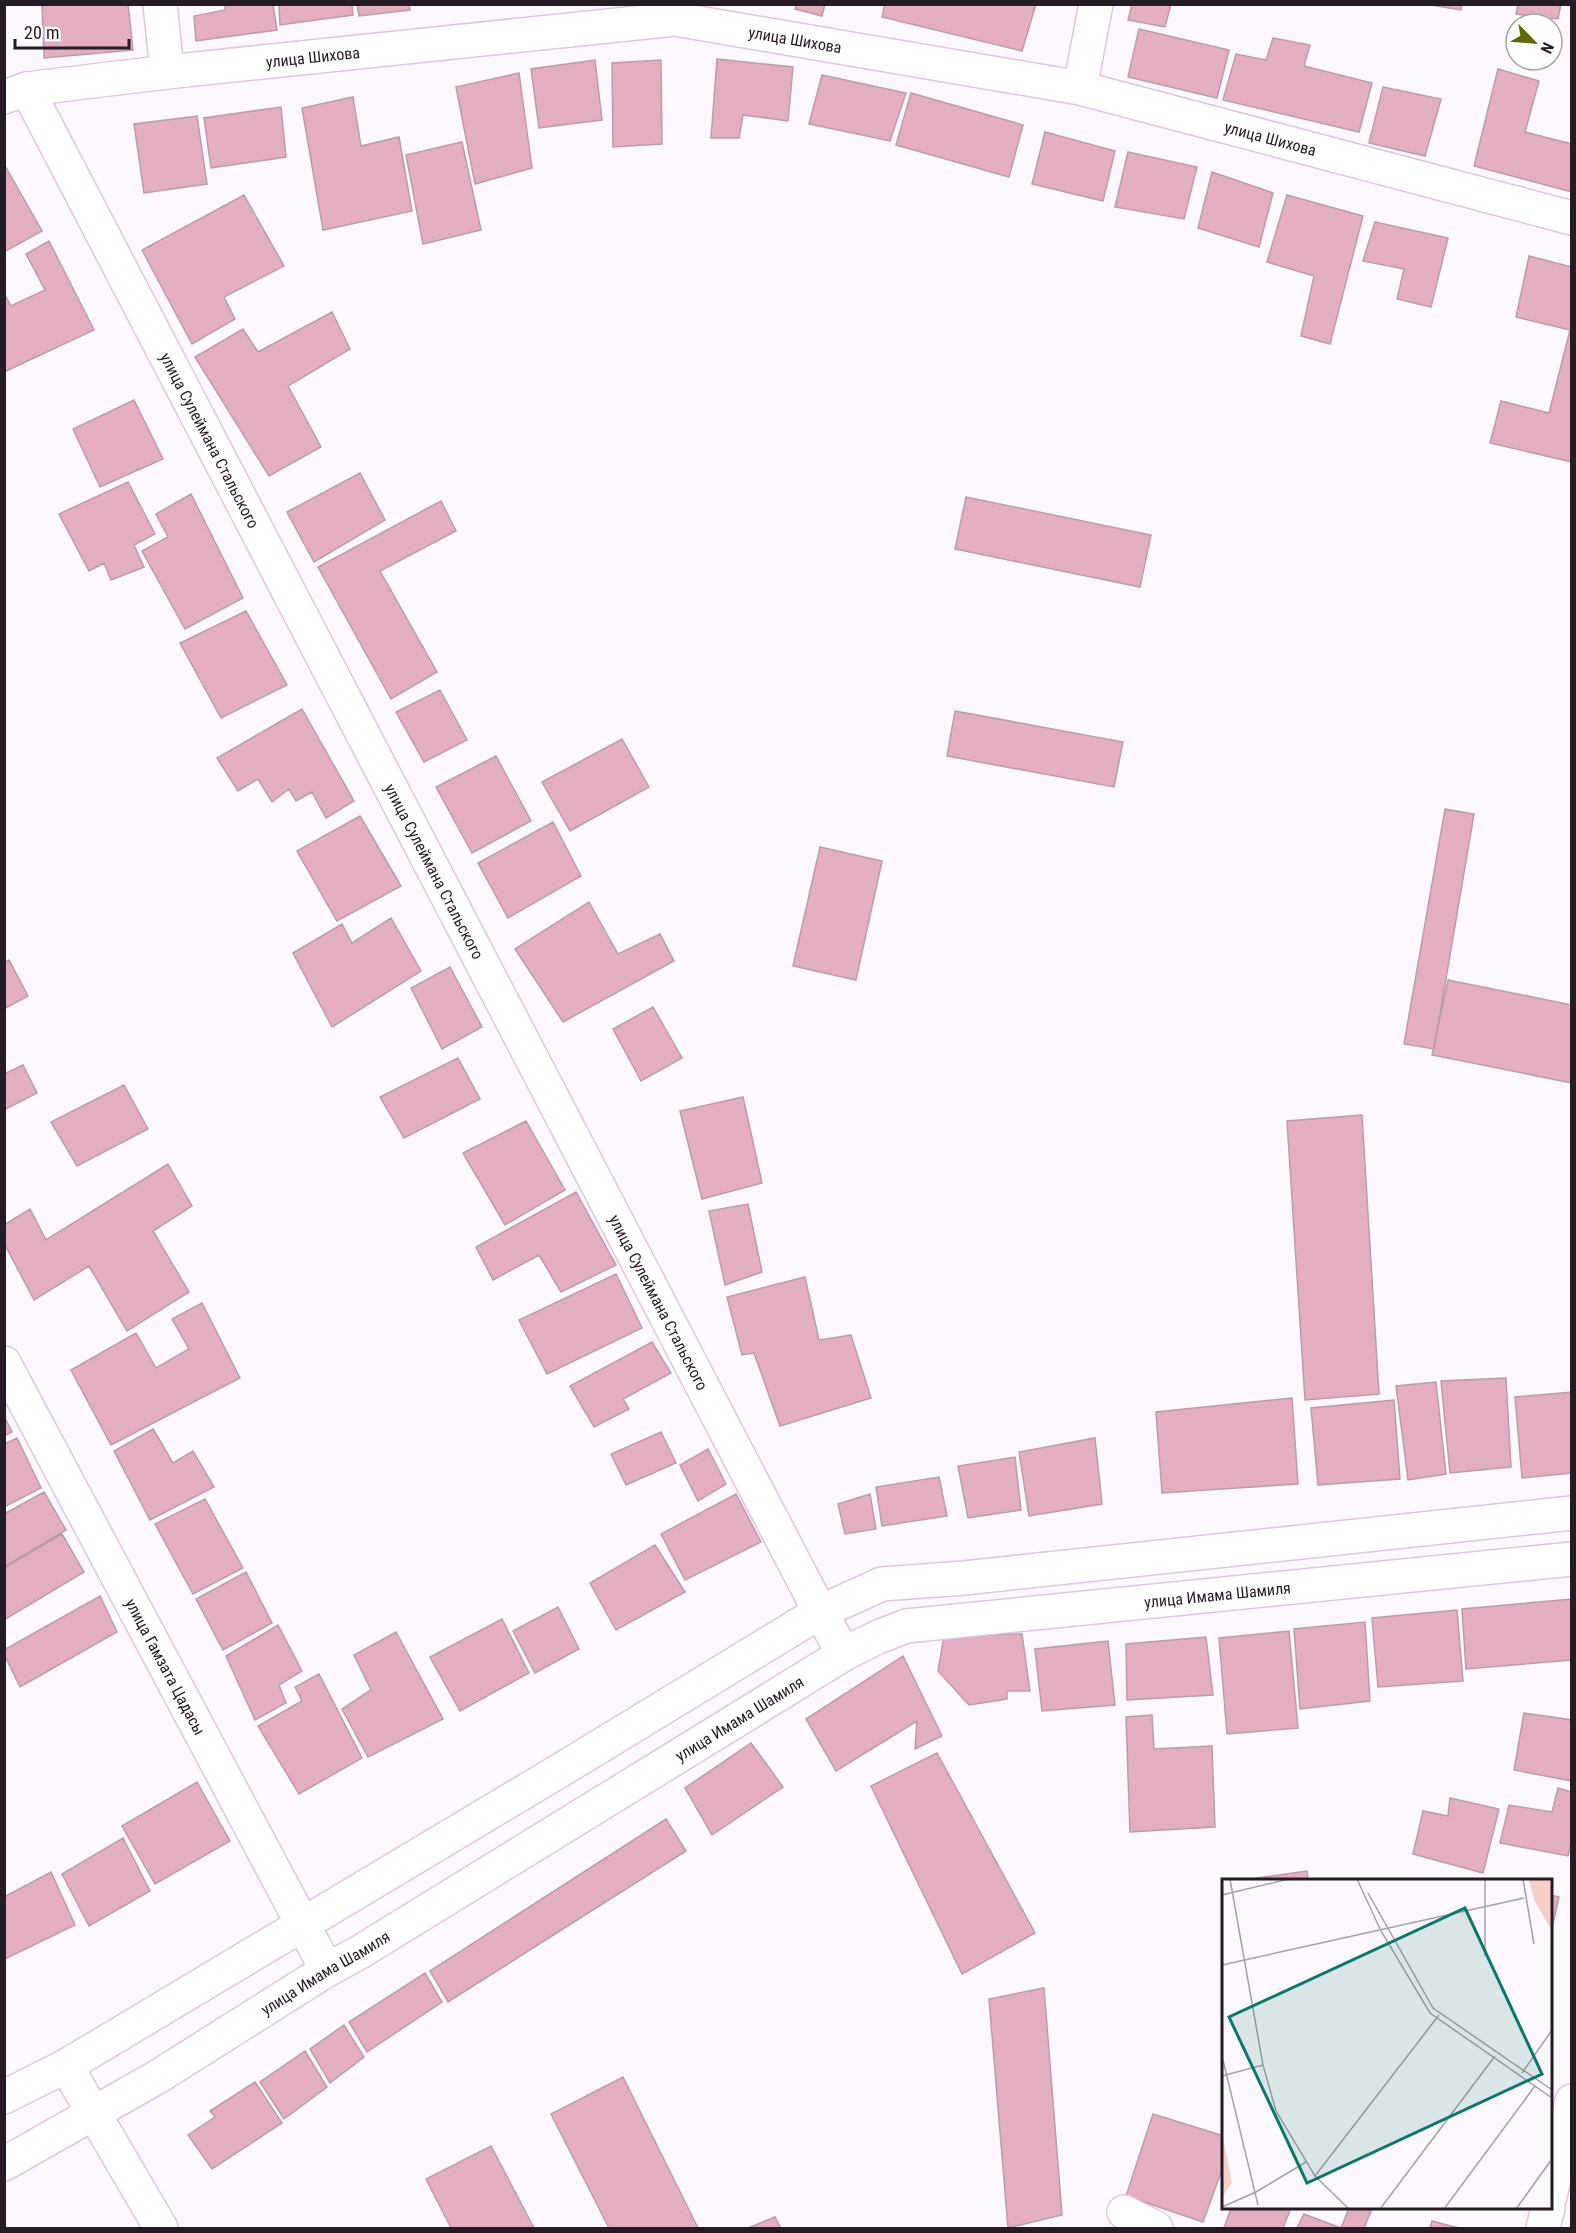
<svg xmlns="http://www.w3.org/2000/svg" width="1576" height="2233" font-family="'Roboto Condensed',sans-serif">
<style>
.building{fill:#e2aec0;stroke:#bd9ca7;stroke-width:1.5}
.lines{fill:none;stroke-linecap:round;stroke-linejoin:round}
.minor-casing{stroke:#dfc6df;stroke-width:36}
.major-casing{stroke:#dfc6df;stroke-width:36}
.minor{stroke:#fff;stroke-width:33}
.major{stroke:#fff;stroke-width:33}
.labels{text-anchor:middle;stroke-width:4.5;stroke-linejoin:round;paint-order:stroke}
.street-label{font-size:16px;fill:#241b25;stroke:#fff}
.inset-road{fill:none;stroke:#a6a0a7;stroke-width:1.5}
.view{fill:#0f766e;fill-opacity:0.15;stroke:#0f766e;stroke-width:3}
.inset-edge{fill:none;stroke:#241b25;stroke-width:3}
</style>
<rect width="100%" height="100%" fill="#fdf8fd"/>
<path class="building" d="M 52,4 L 128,4 L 133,50 L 44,58 L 42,6 Z
M 225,4 L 273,4 L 277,30 L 196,41 L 194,16 L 225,10 Z
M 279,4 L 352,4 L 353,15 L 280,25 Z
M 357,4 L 409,4 L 410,10 L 359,16 Z
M 797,4 L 825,4 L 822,16 L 795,9 Z
M 885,4 L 1036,4 L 1022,51 L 882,17 Z
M 1132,4 L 1171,4 L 1165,27 L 1128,20 Z
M 1425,4 L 1462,4 L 1461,10 Z
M 1518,4 L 1561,4 L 1558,19 L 1516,14 Z
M 1139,29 L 1229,50 L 1217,98 L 1128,77 Z
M 1273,38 L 1310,45 L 1304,66 L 1372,83 L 1359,132 L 1223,100 L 1236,54 L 1266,60 Z
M 717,59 L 793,67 L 788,121 L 743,115 L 739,138 L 711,138 Z
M 595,60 L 602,120 L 539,128 L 531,69 Z
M 661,60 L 662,144 L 613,147 L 612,63 Z
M 1498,69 L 1539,81 L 1525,132 L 1572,144 L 1572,192 L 1474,166 Z
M 519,73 L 532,168 L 475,184 L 456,87 Z
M 822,75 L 906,93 L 890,141 L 809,124 Z
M 1383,87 L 1441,99 L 1425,156 L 1369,143 Z
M 911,93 L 1023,125 L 1009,177 L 896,145 Z
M 353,97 L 361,146 L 399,137 L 412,211 L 323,230 L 302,108 Z
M 281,107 L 286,157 L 211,168 L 204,118 Z
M 197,116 L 207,184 L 144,193 L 134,124 Z
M 1045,132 L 1115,151 L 1103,201 L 1032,184 Z
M 462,142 L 481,230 L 423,244 L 406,155 Z
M 1128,152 L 1197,167 L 1184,219 L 1115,207 Z
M 4,164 L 42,231 L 4,252 Z
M 1212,172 L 1273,193 L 1259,247 L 1198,228 Z
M 244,195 L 284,266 L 224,297 L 235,319 L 192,344 L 142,250 Z
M 1287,195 L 1363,216 L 1330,344 L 1301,336 L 1314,276 L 1267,262 Z
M 1375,222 L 1448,238 L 1431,307 L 1397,299 L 1404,269 L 1363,261 Z
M 49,241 L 94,330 L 4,372 L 4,293 L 11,306 L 45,290 L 26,254 Z
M 1529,256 L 1572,267 L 1572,462 L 1490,443 L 1501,401 L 1549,413 L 1570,330 L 1516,317 Z
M 332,312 L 350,349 L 288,386 L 321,447 L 269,476 L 195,357 L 243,329 L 258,352 Z
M 134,400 L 163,459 L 100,487 L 73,429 Z
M 360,473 L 385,520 L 314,562 L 287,512 Z
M 128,482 L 155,534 L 134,545 L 144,567 L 111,580 L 104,563 L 89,571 L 59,514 Z
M 191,494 L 243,598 L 185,629 L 142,551 L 168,537 L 156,514 Z
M 966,497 L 1151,535 L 1140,587 L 955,549 Z
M 441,501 L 456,531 L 380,571 L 437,672 L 391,699 L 318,567 Z
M 246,611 L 287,685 L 221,718 L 180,643 Z
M 440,690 L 467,740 L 424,762 L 396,712 Z
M 302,709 L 354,801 L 326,818 L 312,792 L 296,801 L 289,789 L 272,802 L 258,779 L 238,791 L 217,758 Z
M 955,711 L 1123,742 L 1114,787 L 947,756 Z
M 622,739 L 649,787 L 570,831 L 542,782 Z
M 496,756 L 531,821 L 472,853 L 436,787 Z
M 1445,809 L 1474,814 L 1434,1049 L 1404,1044 Z
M 360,816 L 401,886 L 337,921 L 297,851 Z
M 553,822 L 581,876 L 508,918 L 478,863 Z
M 820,847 L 882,861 L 856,980 L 793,966 Z
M 589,902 L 618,954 L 660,934 L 674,961 L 563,1022 L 515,949 Z
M 391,918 L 421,971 L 332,1027 L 293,953 L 342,924 L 352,943 Z
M 9,960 L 28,996 L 4,1009 L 4,963 Z
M 450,967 L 482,1027 L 442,1049 L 411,988 Z
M 1448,980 L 1572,1005 L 1572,1083 L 1432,1055 Z
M 653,1007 L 682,1058 L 641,1081 L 613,1029 Z
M 458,1058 L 480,1099 L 404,1138 L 380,1097 Z
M 23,1065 L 37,1093 L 4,1110 L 4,1074 Z
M 124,1085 L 148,1129 L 77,1166 L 51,1122 Z
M 743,1097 L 762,1183 L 702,1199 L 680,1111 Z
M 1362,1115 L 1379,1394 L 1305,1400 L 1287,1121 Z
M 526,1121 L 565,1190 L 505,1225 L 463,1153 Z
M 168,1164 L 192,1206 L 153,1231 L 189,1292 L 127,1331 L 89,1266 L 34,1300 L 4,1243 L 4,1225 L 30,1209 L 46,1240 Z
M 576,1192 L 616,1265 L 561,1292 L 539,1255 L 493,1280 L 476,1247 Z
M 748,1204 L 762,1272 L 725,1285 L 709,1211 Z
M 616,1274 L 642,1328 L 547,1374 L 519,1320 Z
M 805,1277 L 819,1340 L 851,1335 L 871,1398 L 780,1426 L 754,1353 L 742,1355 L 727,1297 Z
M 202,1303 L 240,1378 L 111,1445 L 71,1370 L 136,1333 L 156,1368 L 189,1349 L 172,1319 Z
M 652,1342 L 671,1373 L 623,1399 L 629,1409 L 594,1427 L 570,1386 Z
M 1506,1378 L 1511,1467 L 1450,1473 L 1441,1381 Z
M 1436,1382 L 1446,1474 L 1408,1480 L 1396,1386 Z
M 1572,1392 L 1572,1473 L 1522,1478 L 1515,1397 Z
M 1292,1398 L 1298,1484 L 1162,1493 L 1156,1412 Z
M 1394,1400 L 1400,1479 L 1318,1485 L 1311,1408 Z
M 4,1416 L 12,1432 L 4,1436 Z
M 153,1429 L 173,1463 L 193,1451 L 214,1487 L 150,1520 L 114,1451 Z
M 661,1432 L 676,1463 L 626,1485 L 611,1454 Z
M 17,1438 L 41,1488 L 4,1507 L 4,1444 Z
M 1095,1438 L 1102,1504 L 1029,1516 L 1019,1452 Z
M 708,1449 L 726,1484 L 698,1501 L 680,1465 Z
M 1015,1457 L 1021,1510 L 968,1518 L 958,1466 Z
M 939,1477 L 947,1516 L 882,1526 L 876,1487 Z
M 44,1492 L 66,1530 L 4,1567 L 4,1514 Z
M 736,1494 L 761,1542 L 685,1580 L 661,1534 Z
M 870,1494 L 876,1529 L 845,1534 L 838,1504 Z
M 205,1499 L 243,1568 L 193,1594 L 155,1524 Z
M 62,1534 L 84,1572 L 4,1620 L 4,1568 Z
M 655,1545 L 685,1592 L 616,1630 L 590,1583 Z
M 246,1572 L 272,1623 L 223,1650 L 196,1599 Z
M 100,1596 L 117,1632 L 20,1687 L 4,1654 L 4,1650 Z
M 1572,1599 L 1572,1660 L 1466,1669 L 1462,1609 Z
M 558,1607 L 579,1649 L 535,1673 L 513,1631 Z
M 1457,1610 L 1463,1681 L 1378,1687 L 1372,1618 Z
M 502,1619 L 529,1673 L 460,1711 L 430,1657 Z
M 1365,1622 L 1370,1701 L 1300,1709 L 1294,1629 Z
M 278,1625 L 302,1671 L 279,1685 L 286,1703 L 255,1720 L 226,1656 Z
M 1289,1631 L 1298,1728 L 1227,1734 L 1219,1638 Z
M 396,1632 L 443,1719 L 368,1757 L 342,1709 L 371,1690 L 354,1655 Z
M 1022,1634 L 1030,1691 L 1007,1691 L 1007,1699 L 969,1705 L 938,1671 L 944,1636 Z
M 1206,1637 L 1213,1695 L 1127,1700 L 1126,1644 Z
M 1108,1641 L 1115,1705 L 1042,1711 L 1035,1649 Z
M 903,1656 L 942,1736 L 915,1749 L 917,1721 L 836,1771 L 806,1719 Z
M 319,1674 L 362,1758 L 299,1794 L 258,1726 L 302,1701 L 295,1687 Z
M 1524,1713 L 1572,1720 L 1572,1781 L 1514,1770 Z
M 1152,1715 L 1154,1749 L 1212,1746 L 1215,1827 L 1130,1832 L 1126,1717 Z
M 751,1743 L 783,1787 L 712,1835 L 685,1788 Z
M 937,1753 L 1035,1933 L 962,1974 L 871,1786 Z
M 197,1782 L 230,1841 L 155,1884 L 122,1826 Z
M 1558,1788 L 1572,1792 L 1572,1838 L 1568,1856 L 1500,1843 L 1509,1805 L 1552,1812 Z
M 1450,1798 L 1499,1809 L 1483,1873 L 1413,1854 L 1423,1811 L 1448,1816 Z
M 666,1819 L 686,1851 L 448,2002 L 430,1971 Z
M 123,1838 L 150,1891 L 89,1926 L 62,1874 Z
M 1307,1871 L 1308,1880 L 1257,1880 L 1257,1878 Z
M 51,1872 L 75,1925 L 5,1959 L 4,1897 Z
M 1550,1895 L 1559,1897 L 1550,1937 Z
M 425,1973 L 442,2002 L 367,2052 L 349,2022 Z
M 1044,1988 L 1062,2215 L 1008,2228 L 989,1999 Z
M 344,2025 L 364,2057 L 330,2083 L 310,2049 Z
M 305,2051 L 327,2087 L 284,2119 L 260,2082 Z
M 623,2077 L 698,2228 L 609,2228 L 551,2114 Z
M 255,2082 L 282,2123 L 212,2169 L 188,2135 L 215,2117 L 210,2111 Z
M 1153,2114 L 1224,2136 L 1224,2164 L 1203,2222 L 1126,2196 Z
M 491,2146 L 534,2228 L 451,2228 L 426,2179 Z
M 1231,2208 L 1291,2208 L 1283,2228 L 1224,2228 Z
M 1349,2208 L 1372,2209 L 1364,2228 L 1297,2228 L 1304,2214 L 1341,2228 Z
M 775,2217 L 781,2228 L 748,2228 Z
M 1432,2221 L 1459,2228 L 1430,2228 Z"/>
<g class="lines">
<g class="minor-casing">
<g id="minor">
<path d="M 160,4 L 167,72"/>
<path d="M 1080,88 L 1096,4"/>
<path id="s1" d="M 27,89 L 820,1612 L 844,1654"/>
<path id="s2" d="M 4,97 L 27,89 L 167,72 L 675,19 L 1080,88 L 1572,218"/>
<path id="s3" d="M 4,1363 L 327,1970"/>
<path d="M 66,2066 L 161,2228"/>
<path d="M 1550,2196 L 1572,2101"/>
<path d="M 1124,2212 L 1156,2228"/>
<path d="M 1543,2228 L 1548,2208"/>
</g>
</g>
<g class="major-casing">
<g id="major">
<path d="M 4,2097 L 66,2066 L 569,1765 L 820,1612 L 882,1584 L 964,1578 L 1572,1513"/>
<path id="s4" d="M 4,2164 L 159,2076 L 327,1970 L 360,1952 L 844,1654 L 878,1637 L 906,1626 L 1572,1559"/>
</g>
</g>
<use href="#minor" class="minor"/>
<use href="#major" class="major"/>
</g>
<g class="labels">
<g class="street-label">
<text dy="6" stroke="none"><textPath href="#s2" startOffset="798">улица Шихова</textPath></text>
<text dy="6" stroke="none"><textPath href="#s2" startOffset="312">улица Шихова</textPath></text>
<text dy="6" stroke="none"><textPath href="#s2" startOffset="1284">улица Шихова</textPath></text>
<text dy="6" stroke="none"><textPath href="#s1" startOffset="396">улица Сулеймана Стальского</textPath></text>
<text dy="6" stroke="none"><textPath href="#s1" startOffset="882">улица Сулеймана Стальского</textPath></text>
<text dy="6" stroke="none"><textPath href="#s1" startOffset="1368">улица Сулеймана Стальского</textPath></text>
<text dy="6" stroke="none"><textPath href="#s4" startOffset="1364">улица Имама Шамиля</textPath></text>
<text dy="6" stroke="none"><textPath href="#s3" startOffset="344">улица Гамзата Цадасы</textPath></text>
<text dy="6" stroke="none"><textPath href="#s4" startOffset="860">улица Имама Шамиля</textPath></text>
<text dy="6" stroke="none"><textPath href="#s4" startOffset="374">улица Имама Шамиля</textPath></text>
</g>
</g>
<g transform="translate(1222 1879)">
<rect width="330" height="330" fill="#fdf8fd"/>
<path d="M 307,0 L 330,0 L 330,52 L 312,21 ZM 0,254 L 10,304 L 0,318 Z" fill="#f8cec9"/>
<path class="inset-road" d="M 8,0 L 41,186 L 54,232 L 93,297 L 127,330M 135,0 L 159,52 L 208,134 L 330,219M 301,0 L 312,65M 146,14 L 211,129 L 330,211M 0,16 L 67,0M 263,77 L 263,0M 0,86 L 302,19M 0,177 L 36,326M 300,194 L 330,151M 0,197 L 41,186M 93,297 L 217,136M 0,328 L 34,313 L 84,283M 158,330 L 273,177M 222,330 L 313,207M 294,330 L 330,280"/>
<path class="view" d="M 243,29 L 320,195 L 85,304 L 7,138 Z"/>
<rect width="330" height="330" class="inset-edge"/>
</g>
<rect width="1576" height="2233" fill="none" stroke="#241b25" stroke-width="12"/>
<g transform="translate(1534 42) rotate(115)"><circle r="28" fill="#ffffff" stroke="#a7a4a8" stroke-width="1.5"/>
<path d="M0-4.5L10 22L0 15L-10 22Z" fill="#5e6709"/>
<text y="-9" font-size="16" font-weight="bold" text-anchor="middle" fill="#241b25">N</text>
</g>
<path d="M15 39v9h114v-9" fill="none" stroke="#241b25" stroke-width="3"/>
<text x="24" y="39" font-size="18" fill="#241b25" stroke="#ffffff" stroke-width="4.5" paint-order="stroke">20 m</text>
</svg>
